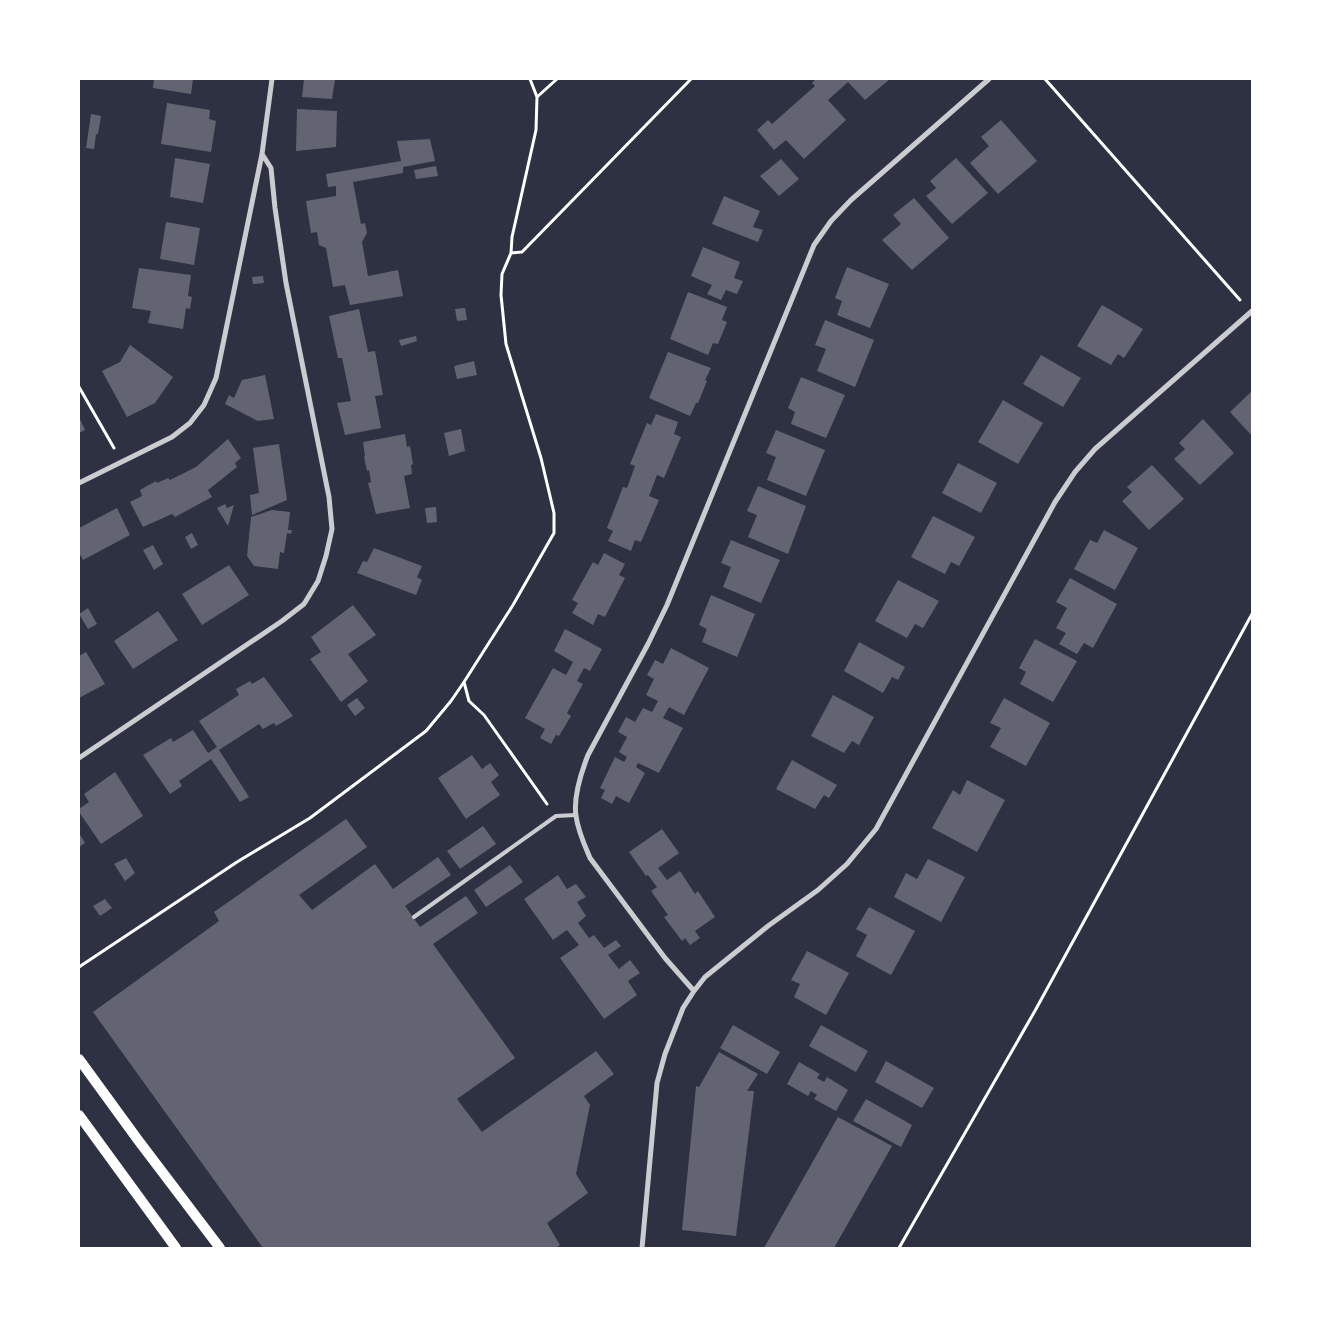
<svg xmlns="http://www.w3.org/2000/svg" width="1331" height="1327" font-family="'Zilla Slab',serif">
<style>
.building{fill:#626471}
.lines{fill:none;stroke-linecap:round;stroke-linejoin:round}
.path{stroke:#fff;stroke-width:3}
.service{stroke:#caccd0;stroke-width:4}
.minor{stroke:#caccd0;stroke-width:5}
.secondary{stroke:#fff;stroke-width:10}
</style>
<rect width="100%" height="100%" fill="#2d3142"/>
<path class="building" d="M 154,79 L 193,79 L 191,94 L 153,88 Z
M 304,79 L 335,79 L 332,99 L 302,97 Z
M 816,79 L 890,79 L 865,100 L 848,82 L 828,100 L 846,120 L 804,159 L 786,140 L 774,150 L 757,130 L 768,120 L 772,124 L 815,86 L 812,83 Z
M 167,103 L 210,110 L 209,119 L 216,121 L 211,152 L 161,144 Z
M 297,109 L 337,111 L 336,147 L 296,151 Z
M 91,114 L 101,116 L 98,134 L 96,134 L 94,149 L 86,148 Z
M 1001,120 L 1037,161 L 998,194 L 970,163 L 989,146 L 981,137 Z
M 430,139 L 435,161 L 403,167 L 403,173 L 353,182 L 361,224 L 365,223 L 367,233 L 362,242 L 368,276 L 398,270 L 403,296 L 350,305 L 345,285 L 333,287 L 326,248 L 319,245 L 317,232 L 311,233 L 306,201 L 336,196 L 336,186 L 328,187 L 326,174 L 401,161 L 397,141 Z
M 175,158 L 210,164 L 203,203 L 170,197 Z
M 956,158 L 988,193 L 952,224 L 926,196 L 936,188 L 930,181 Z
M 781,159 L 799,179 L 779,196 L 760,176 Z
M 436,166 L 438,176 L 416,179 L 414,170 Z
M 724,196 L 760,211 L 753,227 L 763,230 L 758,242 L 712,224 Z
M 914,198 L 949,238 L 912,270 L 882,240 L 901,224 L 893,215 Z
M 166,222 L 200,228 L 194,265 L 160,259 Z
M 703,247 L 740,262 L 734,278 L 743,281 L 737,294 L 726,290 L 721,300 L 707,294 L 712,285 L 691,276 Z
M 847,267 L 889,284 L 870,328 L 837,315 L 842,301 L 835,298 Z
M 139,268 L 191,275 L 188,296 L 192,297 L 190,309 L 186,308 L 183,329 L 148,323 L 151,311 L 132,308 Z
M 263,276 L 264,283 L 253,284 L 252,277 Z
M 688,292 L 727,307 L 722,320 L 727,322 L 718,344 L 713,343 L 708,355 L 670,339 Z
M 1102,305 L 1143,329 L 1124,358 L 1118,354 L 1111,365 L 1077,346 Z
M 465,308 L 467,320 L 457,321 L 455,309 Z
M 359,309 L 368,352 L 375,351 L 383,395 L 375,396 L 381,428 L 345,435 L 337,403 L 351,401 L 342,358 L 338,358 L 329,316 Z
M 825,320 L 874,340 L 855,387 L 817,371 L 826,349 L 815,345 Z
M 416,336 L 417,341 L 401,346 L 399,340 Z
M 130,345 L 173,377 L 155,403 L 127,417 L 102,371 L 120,362 Z
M 668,352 L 711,368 L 705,380 L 707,381 L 698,403 L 696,403 L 690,416 L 649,398 Z
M 1041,355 L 1081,378 L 1063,407 L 1023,384 Z
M 474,361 L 477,375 L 457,379 L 454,366 Z
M 265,375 L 274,419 L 258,421 L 225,404 L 229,395 L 234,398 L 242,380 Z
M 801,377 L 845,395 L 826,438 L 791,424 L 795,412 L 788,408 Z
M 1252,391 L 1252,436 L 1230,412 Z
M 1003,400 L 1043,423 L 1018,464 L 978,442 Z
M 656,414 L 678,422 L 674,434 L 681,437 L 664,478 L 657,475 L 649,496 L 659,500 L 641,542 L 635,540 L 631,551 L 608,541 L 613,531 L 607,528 L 623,487 L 627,488 L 635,466 L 630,464 L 647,423 L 651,425 Z
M 79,417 L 85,430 L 79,433 Z
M 1203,419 L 1234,453 L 1200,485 L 1174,459 L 1185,449 L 1179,443 Z
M 461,429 L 465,451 L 449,456 L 444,433 Z
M 776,430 L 825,450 L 806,496 L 767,480 L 776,457 L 766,453 Z
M 405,434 L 407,447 L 410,446 L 413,464 L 411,465 L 412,474 L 404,476 L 410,508 L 376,514 L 368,483 L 371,482 L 369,470 L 367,471 L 364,457 L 365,456 L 363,442 Z
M 228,439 L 241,458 L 235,463 L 237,467 L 208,490 L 212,497 L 175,517 L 172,514 L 143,527 L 130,502 L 142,496 L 140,490 L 156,481 L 157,483 L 168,478 L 170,480 L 196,467 Z
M 279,444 L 287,500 L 252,515 L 250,495 L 259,493 L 253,448 Z
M 958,463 L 997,483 L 981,513 L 942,493 Z
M 1152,465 L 1184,499 L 1149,530 L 1122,501 L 1132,492 L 1127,487 Z
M 758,486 L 806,506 L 788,554 L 748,537 L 757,515 L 747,511 Z
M 225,504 L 227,508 L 234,505 L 228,526 L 217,508 Z
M 436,507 L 437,522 L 427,523 L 425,508 Z
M 117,508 L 130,535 L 83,560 L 79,553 L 79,528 Z
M 272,510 L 290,512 L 288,530 L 292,530 L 291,534 L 287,533 L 284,553 L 280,552 L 278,569 L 254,566 L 247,556 L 251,517 Z
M 933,516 L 975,537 L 959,566 L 951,562 L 945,574 L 911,557 Z
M 1104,530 L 1138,548 L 1115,590 L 1074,569 L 1090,540 L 1097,543 Z
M 192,533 L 198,545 L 191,549 L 185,537 Z
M 731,540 L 780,560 L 761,603 L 723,587 L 731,567 L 721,563 Z
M 153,545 L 163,564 L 154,570 L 143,550 Z
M 374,548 L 422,566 L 417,577 L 422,580 L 416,595 L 357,573 L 363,561 L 367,562 Z
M 604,553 L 625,564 L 619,575 L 625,578 L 605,617 L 598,614 L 593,625 L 572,613 L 578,603 L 572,600 L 593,562 L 598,565 Z
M 229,565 L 249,595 L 202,625 L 182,594 Z
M 1070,578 L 1117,604 L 1093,648 L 1084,643 L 1077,654 L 1059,644 L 1066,633 L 1056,628 L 1067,608 L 1056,602 Z
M 898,580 L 939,601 L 923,628 L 915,624 L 907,638 L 875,621 Z
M 711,595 L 755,614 L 737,657 L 702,642 L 707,629 L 699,625 Z
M 353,605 L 376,635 L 348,654 L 368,681 L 341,702 L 310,659 L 321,652 L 311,637 Z
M 88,608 L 97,624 L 88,629 L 79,614 Z
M 158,611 L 178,640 L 133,669 L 114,641 Z
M 565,629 L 602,649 L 590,671 L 584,668 L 577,681 L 583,684 L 567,713 L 571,716 L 559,736 L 556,735 L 551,744 L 540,738 L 545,729 L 525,718 L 553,668 L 566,675 L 573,662 L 554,651 Z
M 1035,639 L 1077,661 L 1053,702 L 1020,684 L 1026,672 L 1019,668 Z
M 859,642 L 905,667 L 898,680 L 892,677 L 883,693 L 844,671 Z
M 671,648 L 709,668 L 684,715 L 669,707 L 663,718 L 683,728 L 659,773 L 638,763 L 636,767 L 645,773 L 629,803 L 616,796 L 612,804 L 601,798 L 605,790 L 600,788 L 615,757 L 624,762 L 627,757 L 619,752 L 627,737 L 618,732 L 626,717 L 635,722 L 643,708 L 652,712 L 658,701 L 646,695 L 654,679 L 647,675 L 655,660 L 663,664 Z
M 86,652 L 105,684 L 79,698 L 79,656 Z
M 264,677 L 293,716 L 276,726 L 274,723 L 263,729 L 259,724 L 219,750 L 249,797 L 240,802 L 211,759 L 179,781 L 182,786 L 170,794 L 143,755 L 171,738 L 173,742 L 193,730 L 208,753 L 217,747 L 199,721 L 239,695 L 236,689 L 250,681 L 252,684 Z
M 833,695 L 874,717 L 859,745 L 852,741 L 844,753 L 811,736 Z
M 357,698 L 365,708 L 355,716 L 347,705 Z
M 1004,698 L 1050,723 L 1026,766 L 990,747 L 1001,728 L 990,723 Z
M 472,755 L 482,769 L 490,763 L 499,775 L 491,782 L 500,795 L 466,819 L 438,778 Z
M 792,760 L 837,785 L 829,798 L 824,795 L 815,809 L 776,789 Z
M 115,772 L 143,816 L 101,844 L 79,812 L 79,809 L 89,802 L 84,794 Z
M 967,780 L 1005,800 L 977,852 L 932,828 L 953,790 L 960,795 Z
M 346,819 L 367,847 L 299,895 L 312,910 L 375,864 L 393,889 L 438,857 L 451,875 L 405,906 L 420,927 L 466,896 L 478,913 L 433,944 L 515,1058 L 457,1099 L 482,1132 L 596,1051 L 614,1074 L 584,1096 L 590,1105 L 576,1174 L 588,1193 L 547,1223 L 560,1245 L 556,1248 L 263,1248 L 93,1012 L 219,921 L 214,912 Z
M 483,826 L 496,844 L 460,869 L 447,851 Z
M 662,829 L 679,853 L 658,868 L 667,880 L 680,871 L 695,894 L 698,891 L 715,917 L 695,931 L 700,938 L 690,945 L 685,938 L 682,941 L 664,917 L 668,915 L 651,891 L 657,887 L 648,875 L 646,876 L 629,852 Z
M 79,833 L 85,843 L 79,847 Z
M 126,858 L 135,873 L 125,881 L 114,864 Z
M 928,859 L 965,877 L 941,922 L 894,897 L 906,873 L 917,879 Z
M 510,865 L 523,882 L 486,907 L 474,890 Z
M 558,875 L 567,889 L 576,884 L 586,897 L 577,902 L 586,916 L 578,923 L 589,938 L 594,935 L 604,948 L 616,940 L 621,946 L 608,955 L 619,969 L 630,960 L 640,973 L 628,981 L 637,995 L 604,1019 L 560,958 L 579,945 L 567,930 L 553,940 L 524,899 Z
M 105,899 L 112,908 L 100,916 L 93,906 Z
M 869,907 L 915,931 L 891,975 L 856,956 L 867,935 L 856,929 Z
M 807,951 L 849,973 L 826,1015 L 794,997 L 800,984 L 791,980 Z
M 733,1025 L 780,1052 L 767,1074 L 720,1048 Z
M 821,1025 L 868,1051 L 856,1072 L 809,1046 Z
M 719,1052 L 758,1074 L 747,1091 L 754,1091 L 736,1236 L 682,1230 L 696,1086 L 699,1087 Z
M 886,1061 L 934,1088 L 922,1108 L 875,1082 Z
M 799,1062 L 820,1074 L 817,1078 L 824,1082 L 827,1077 L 848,1090 L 836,1111 L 814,1099 L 817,1095 L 811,1091 L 808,1096 L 787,1084 Z
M 866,1099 L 912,1125 L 901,1147 L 853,1121 Z
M 838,1117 L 892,1146 L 834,1248 L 764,1248 Z"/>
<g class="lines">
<path class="path" d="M 1045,79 L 1240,300
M 537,97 L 557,79
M 511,253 L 522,252 L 691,79
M 79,387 L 114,448
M 464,682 L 469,701 L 484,715 L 547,804
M 79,967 L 237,862 L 310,818 L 426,731 L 451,701 L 464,682 L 513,605 L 554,533 L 554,513 L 541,458 L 506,344 L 501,295 L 502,274 L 511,253 L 512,237 L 536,130 L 537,97 L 530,79
M 899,1248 L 1036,1009 L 1252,614"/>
<path class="service" d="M 414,917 L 556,816 L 576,815"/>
<path class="minor" d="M 79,483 L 172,437 L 190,423 L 204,405 L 216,378 L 222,349 L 262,154 L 272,79
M 79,758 L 282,621 L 304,604 L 318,581 L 326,556 L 332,529 L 329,497 L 286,283 L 275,208 L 271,168 L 262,154
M 694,991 L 665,958 L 590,858 C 584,844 578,831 576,816 C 573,797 581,773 588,755 L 648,644 L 667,605 L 814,245 L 831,221 L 851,200 L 989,79
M 642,1248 L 657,1083 L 665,1054 L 683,1008 L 694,991 L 705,977 L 768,926 L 818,890 L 847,864 L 876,829 L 1055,502 L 1075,472 L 1095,449 L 1252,311"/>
<path class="secondary" d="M 79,1059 L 138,1140 L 220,1248
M 79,1115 L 176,1248"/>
</g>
<rect width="1331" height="1327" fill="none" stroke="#ffffff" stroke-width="160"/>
</svg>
